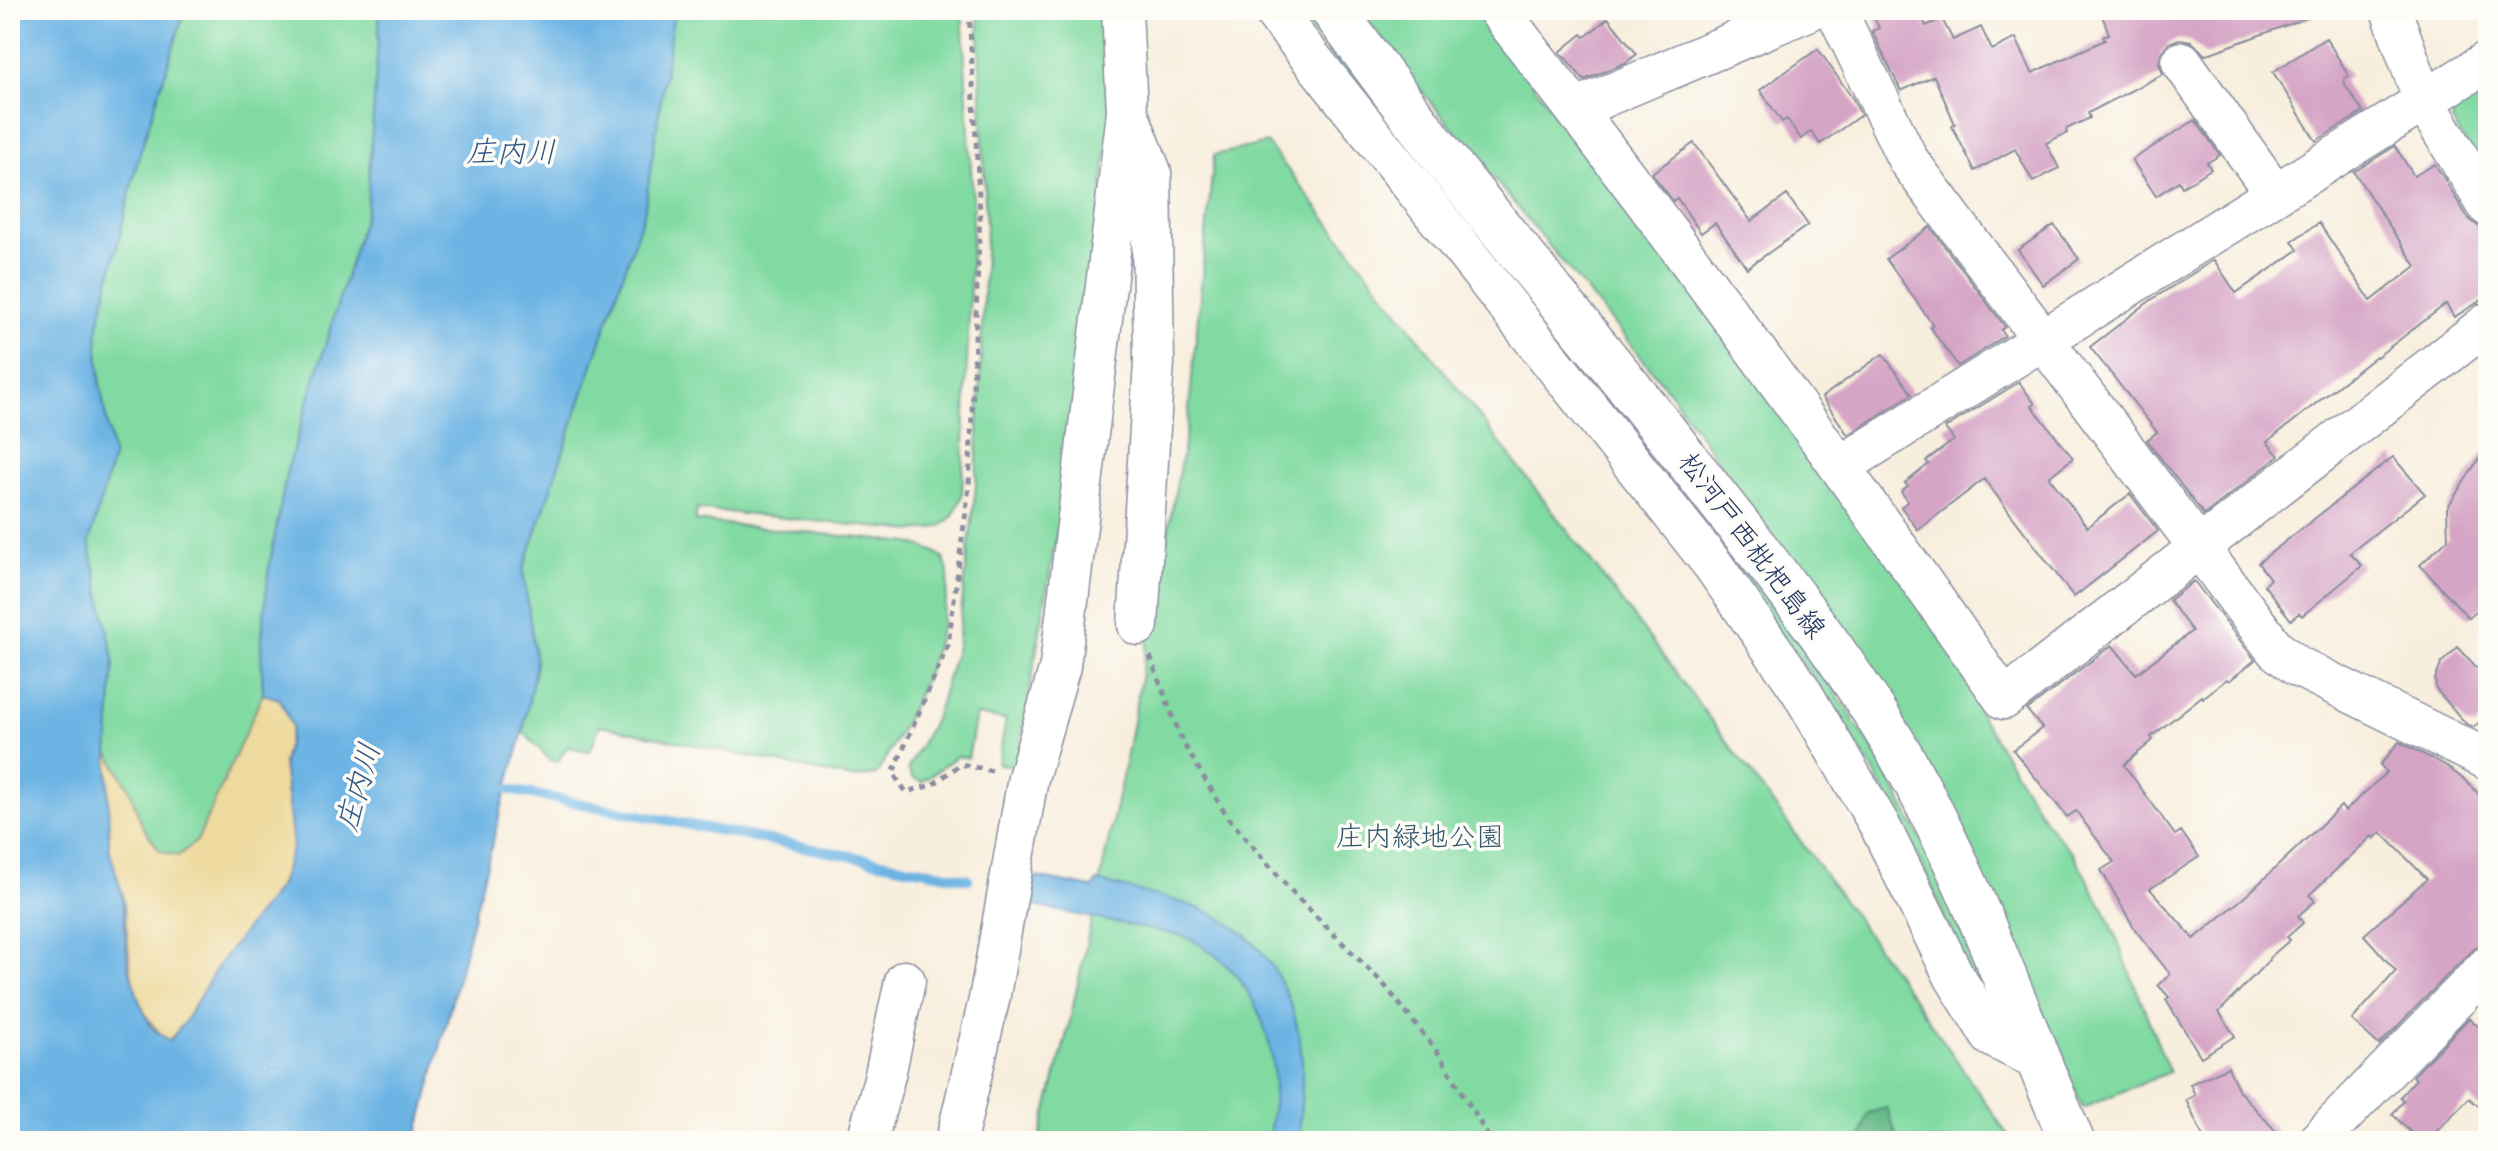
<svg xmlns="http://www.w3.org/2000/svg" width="2498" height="1151" font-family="'Balsamiq Sans','Klee One',sans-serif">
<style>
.green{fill:#80daa1;stroke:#4e8480;stroke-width:2}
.forest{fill:#68ba87;stroke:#427472;stroke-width:2}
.sand{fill:#eeda9e;stroke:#84847e;stroke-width:2}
.water{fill:#6cb4e4;stroke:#4472a1;stroke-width:2}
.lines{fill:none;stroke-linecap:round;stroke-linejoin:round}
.stream{stroke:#6cb4e4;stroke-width:10}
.building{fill:#d6a5c6}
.minor-casing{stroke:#8a8e9e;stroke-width:43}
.major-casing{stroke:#8a8e9e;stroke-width:47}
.path{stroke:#8a8e9e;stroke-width:5;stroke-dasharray:6 6;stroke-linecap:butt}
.minor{stroke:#fff;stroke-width:40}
.major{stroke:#fff;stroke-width:44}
.labels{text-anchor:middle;stroke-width:7;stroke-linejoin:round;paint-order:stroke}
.street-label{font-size:28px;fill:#1b2f5e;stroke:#fdfcf7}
.park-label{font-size:28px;fill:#345a6f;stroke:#fdfcf7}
.water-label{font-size:30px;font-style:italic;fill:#335786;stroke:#fdfcf7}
</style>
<rect width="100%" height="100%" fill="#fdfcf7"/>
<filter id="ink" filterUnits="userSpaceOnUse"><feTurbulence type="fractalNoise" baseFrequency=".0125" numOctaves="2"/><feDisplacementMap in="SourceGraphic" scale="16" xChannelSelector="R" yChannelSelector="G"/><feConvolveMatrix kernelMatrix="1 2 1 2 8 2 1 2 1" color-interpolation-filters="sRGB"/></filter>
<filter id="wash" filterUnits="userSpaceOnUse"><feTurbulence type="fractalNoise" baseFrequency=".006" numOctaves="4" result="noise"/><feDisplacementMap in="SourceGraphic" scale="32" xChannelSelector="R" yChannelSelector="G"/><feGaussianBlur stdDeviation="1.8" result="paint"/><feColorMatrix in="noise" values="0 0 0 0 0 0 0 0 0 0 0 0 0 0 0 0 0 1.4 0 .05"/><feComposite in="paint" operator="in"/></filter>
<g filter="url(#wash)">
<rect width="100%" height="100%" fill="#f8eedd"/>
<path class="green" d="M 185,10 L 380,10 L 367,208 L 287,471 L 269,567 L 261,646 L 263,694 L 197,841 L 178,856 L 160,851 L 142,825 L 128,787 L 108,752 L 114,659 L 89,542 L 113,457 L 100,384 L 97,330 L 138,159 Z
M 674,10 L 962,10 L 973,204 L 962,495 C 952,526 943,528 912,531 L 697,509 L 695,521 L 910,543 C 921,547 936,549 943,559 C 952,574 947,589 945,606 C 935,668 907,721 876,775 L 851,778 L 600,725 L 590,751 L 567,747 L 558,761 L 550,760 L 523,732 L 536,663 L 523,571 L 644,213 Z
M 978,10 L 1102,10 L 1103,38 L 1113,97 L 1074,430 L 1017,766 L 998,764 L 1006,720 L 976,715 L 968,758 L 957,756 L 922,782 L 912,778 L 908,768 L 936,716 L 957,646 L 976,486 L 986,227 Z
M 1295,10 L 1309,10 L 1818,665 L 1882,764 L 1935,866 L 1990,996 L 1976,990 L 1925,871 L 1873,770 L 1808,671 Z
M 1361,10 L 1477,10 L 1861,518 L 1930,620 L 1977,699 L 1979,713 L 2046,822 L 2074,855 L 2108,917 L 2169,1072 L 2083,1108 L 2058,1052 L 1806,587 L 1669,391 L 1410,77 Z
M 2488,87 L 2488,178 L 2452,121 L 2455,107 Z
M 1267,143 C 1522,471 1779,797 2012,1141 L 1039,1141 L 1069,1025 L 1127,754 L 1187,428 L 1214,155 Z"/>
<path class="forest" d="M 1887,1108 L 1899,1141 L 1862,1141 L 1861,1137 L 1868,1113 Z"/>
<path class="sand" d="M 263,694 L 280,699 L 292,726 L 283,763 L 293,845 L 280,885 L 219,964 L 184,1023 L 169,1041 C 120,1002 133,947 122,893 C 119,877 110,861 109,845 C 106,815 108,783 108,752 L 128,787 L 142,825 L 160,851 L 178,856 L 197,841 Z"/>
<path class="water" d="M 10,10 L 185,10 L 138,159 L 97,330 L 100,384 L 113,457 L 89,542 L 114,659 L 108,752 L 109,848 L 122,894 L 128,966 L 140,1003 L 151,1027 L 169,1041 L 184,1023 L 219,964 L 280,885 L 293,845 L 283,763 L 292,726 L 280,699 L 263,694 L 261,646 L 269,567 L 287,471 L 367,208 L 380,10 L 674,10 L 644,213 L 523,571 L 536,663 L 523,732 L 503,802 L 416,1141 L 10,1141 Z
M 1036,877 L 1093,888 L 1097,881 C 1138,892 1183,899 1220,918 C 1272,945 1299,1006 1302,1061 C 1303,1088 1300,1115 1299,1141 L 1269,1141 C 1270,1123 1274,1104 1274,1085 C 1273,1023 1243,961 1183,936 L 1029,905 Z"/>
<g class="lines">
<path class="stream" d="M 495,787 L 968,879"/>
</g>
<g id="blocks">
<path class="building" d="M 1871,10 L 1919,10 L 1926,26 L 1942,19 L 1953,40 L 1981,27 L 1992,50 L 2016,38 L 2032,73 L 2105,40 L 2103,37 L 2109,34 L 2100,10 L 2319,10 L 2320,13 L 2205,55 L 2191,41 L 2179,39 L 2169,43 L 2161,53 L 2159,63 L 2163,74 L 2088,113 L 2090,118 L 2066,129 L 2067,133 L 2046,143 L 2059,168 L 2033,182 L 2015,149 L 1975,171 L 1952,126 L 1955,124 L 1934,76 L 1901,91 L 1872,31 L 1879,28 Z
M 1608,18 L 1637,54 L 1625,63 L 1584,80 L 1560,52 L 1582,34 L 1585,37 Z
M 2326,38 L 2349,76 L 2344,79 L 2345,85 L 2363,112 L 2316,141 L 2273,72 Z
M 1818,49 L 1853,99 L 1861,115 L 1820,144 L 1811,131 L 1801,139 L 1787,119 L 1782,122 L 1760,90 Z
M 2195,120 L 2220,155 L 2207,163 L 2211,169 L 2182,187 L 2179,181 L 2156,196 L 2132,160 Z
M 1694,143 L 1751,221 L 1787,195 L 1808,225 L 1747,268 L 1715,223 L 1701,233 L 1677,198 L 1673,201 L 1652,173 Z
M 2395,146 L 2414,176 L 2435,164 L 2468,218 L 2479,227 L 2488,240 L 2488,296 L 2454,317 L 2446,304 L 2377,357 L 2376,356 L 2267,442 L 2279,456 L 2204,515 L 2147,440 L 2157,432 L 2090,347 L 2151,300 L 2214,260 L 2236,293 L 2298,250 L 2292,241 L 2319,223 L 2371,301 L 2416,266 L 2354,172 Z
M 2054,225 L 2079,259 L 2043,285 L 2018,250 Z
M 1930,227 L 2005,327 L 2001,330 L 2005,336 L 1958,366 L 1930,327 L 1933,325 L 1886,259 Z
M 1883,354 L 1912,394 L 1848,435 L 1822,397 Z
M 2019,382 L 2035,404 L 2032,406 L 2073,458 L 2049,477 L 2087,527 L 2130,494 L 2158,531 L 2074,597 L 1984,479 L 1918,530 L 1901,507 L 1908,501 L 1901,492 L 1908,486 L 1905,483 L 1929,464 L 1926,461 L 1954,440 L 1945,428 Z
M 2488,445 L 2488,601 L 2469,618 L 2420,565 L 2448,539 L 2447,508 Z
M 2393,457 L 2425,494 L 2350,553 L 2362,566 L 2302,616 L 2299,613 L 2291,620 L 2264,585 L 2270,579 L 2258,563 Z
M 2194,581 L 2255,660 L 2229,681 L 2227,679 L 2203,698 L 2202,696 L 2151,737 L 2153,740 L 2124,765 L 2175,835 L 2181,831 L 2199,857 L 2150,889 L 2194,939 L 2248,894 L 2341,806 L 2345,811 L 2387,772 L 2380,765 L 2399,742 L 2445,765 L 2467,782 L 2488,804 L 2488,944 L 2481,944 L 2472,950 L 2379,1045 L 2352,1020 L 2396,971 L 2364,935 L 2427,879 L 2381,832 L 2374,839 L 2372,836 L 2309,895 L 2315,901 L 2298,916 L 2303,923 L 2287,937 L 2290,940 L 2269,958 L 2270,959 L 2219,1012 L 2235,1036 L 2201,1057 L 2166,1000 L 2169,997 L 2158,985 L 2170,974 L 2136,931 L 2101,870 L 2114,862 L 2076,811 L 2067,817 L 2013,750 L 2042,728 L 2027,710 L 2112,645 L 2136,674 L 2192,631 L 2169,600 Z
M 2458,647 L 2488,680 L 2488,714 L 2474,727 L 2466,724 L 2436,689 L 2435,679 L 2442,662 Z
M 2469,1018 L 2488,1035 L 2488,1114 L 2469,1098 L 2427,1141 L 2420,1141 L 2392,1114 L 2404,1101 L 2400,1097 L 2416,1079 L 2413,1076 Z
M 2228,1067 L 2239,1091 L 2285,1141 L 2205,1141 L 2186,1100 L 2195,1095 L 2190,1084 Z"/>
</g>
</g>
<g filter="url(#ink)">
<use href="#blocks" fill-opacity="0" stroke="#8a8e9e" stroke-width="2"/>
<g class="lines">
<g class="minor-casing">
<path id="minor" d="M 1273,10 L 1713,565 L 1800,689 L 1880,826 L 1954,976 L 1991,1036 L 2037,1060
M 1498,10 C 1674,234 1841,465 2004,699 L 2488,323
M 1836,10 L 1908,160 L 2276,650 L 2297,666 L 2488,760
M 2391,10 L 2424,101 L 2488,206
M 2182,62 L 2275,194
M 1575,109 L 1810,10
M 1129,116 L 1151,172 L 1154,362 L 1138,625
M 1841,466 L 2488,61
M 867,1141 L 885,1075 L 905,981
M 956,1141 L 989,1000 L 1028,778 L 1060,666 L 1127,112 L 1122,10
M 2318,1141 L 2488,966"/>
</g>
<g class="major-casing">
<path id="major" d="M 1333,10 C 1371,61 1409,113 1448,163 C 1534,272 1624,378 1709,488 C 1776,574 1845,659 1900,754 C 1971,877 2016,1012 2072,1141"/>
</g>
<path class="path" d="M 969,10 L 980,214 L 969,487 L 948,645 L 893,773 L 906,792 L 932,785 L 961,764 L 992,771
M 1150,656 L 1182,741 L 1228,818 L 1294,894 L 1386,987 L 1439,1054 L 1491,1141"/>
<use href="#minor" class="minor"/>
<use href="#major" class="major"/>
</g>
</g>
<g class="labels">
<g class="street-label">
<text transform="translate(1753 545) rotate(53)" y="10">松河戸西枇杷島線</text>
</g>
<g class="park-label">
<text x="1420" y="846">庄内緑地公園</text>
</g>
<g class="water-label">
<text x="511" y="162">庄内川</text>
<text transform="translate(358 787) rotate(-74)" y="10">庄内川</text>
</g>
</g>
<rect width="2498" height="1151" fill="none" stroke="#fdfcf7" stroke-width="40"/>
</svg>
